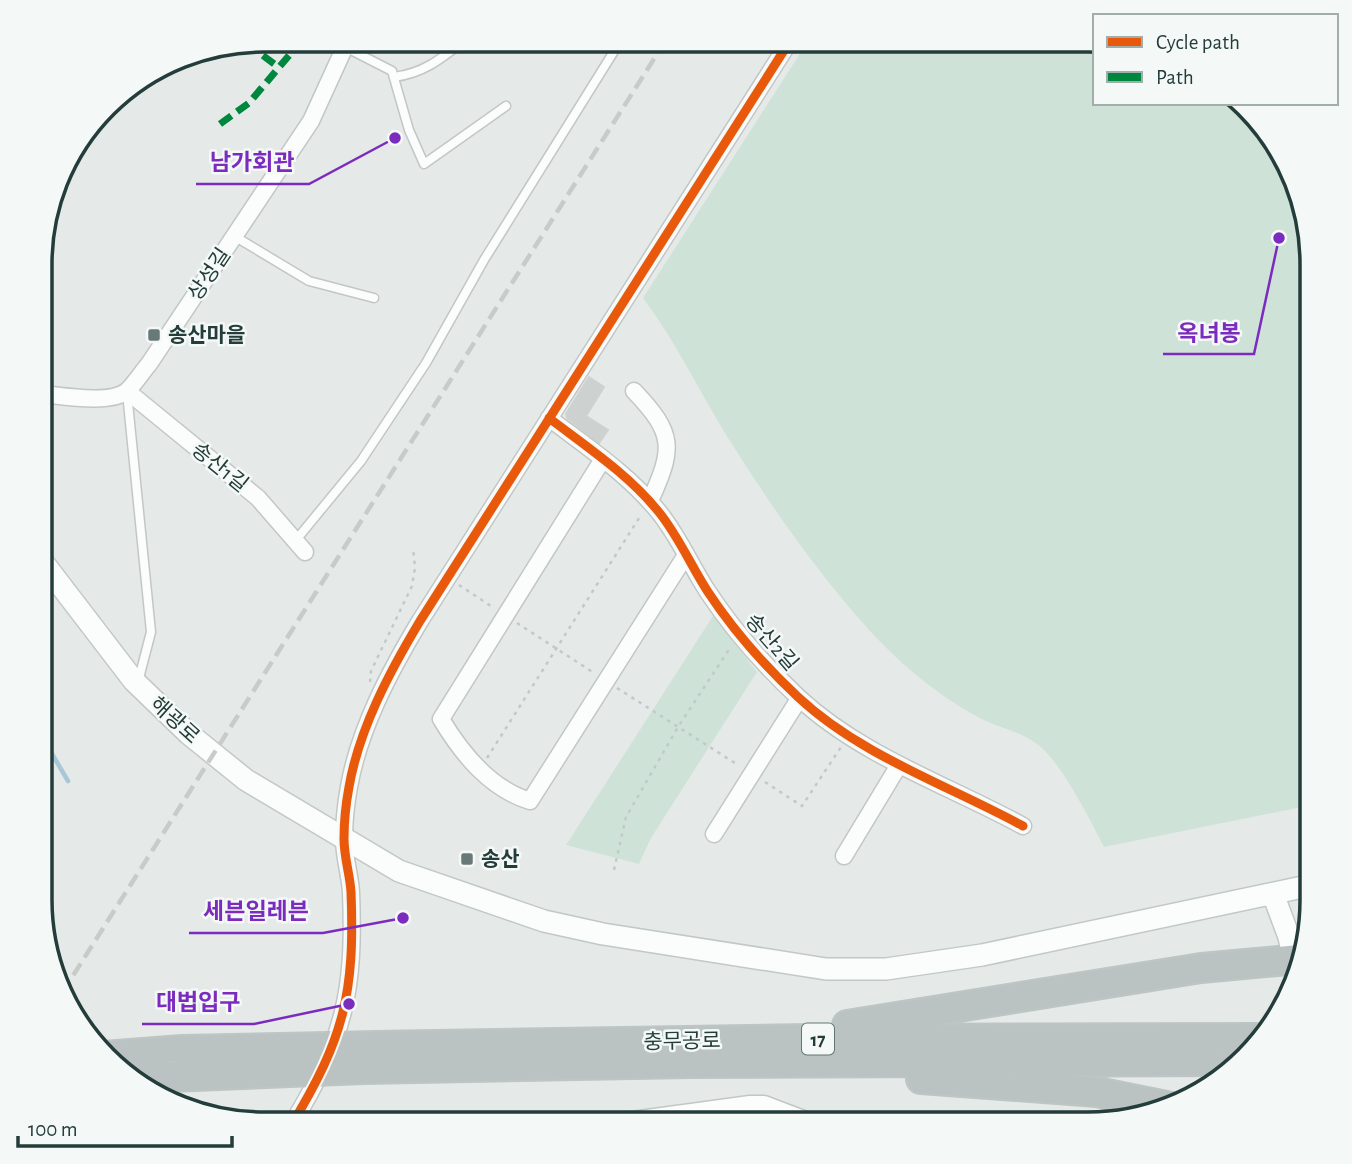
<svg xmlns="http://www.w3.org/2000/svg" width="1352" height="1164" font-family="'Alegreya Sans','Noto Sans KR',sans-serif">
<style>
.green{fill:#cfe2d8}
.lines{fill:none;stroke-linecap:round;stroke-linejoin:round}
.stream{stroke:#a8c8d7;stroke-width:4.5}
.building{fill:#cdd1d0;stroke:#ced3d2;stroke-width:2}
.lane-casing{stroke:#c2c7c6;stroke-width:11}
.street-casing{stroke:#c2c7c6;stroke-width:19}
.secondary-casing{stroke:#c1c8c6;stroke-width:24}
.highway-casing{stroke:#bdc6c4;stroke-width:32}
.path{stroke:#c2cac9;stroke-width:2.5;stroke-dasharray:3.5 5;stroke-linecap:butt}
.lane{stroke:#fbfcfc;stroke-width:8}
.street{stroke:#fbfcfc;stroke-width:16}
.secondary{stroke:#fbfcfc;stroke-width:21}
.highway{stroke:#bbc3c2;stroke-width:28}
.rail{stroke:#c7cbca;stroke-width:4.5;stroke-dasharray:14 7;stroke-linecap:butt}
.highway-bridge-casing{stroke:#bdc6c4;stroke-width:32;stroke-linecap:butt}
.highway-bridge{stroke:#bbc3c2;stroke-width:28}
.quiet{stroke:#00873e;stroke-width:7;stroke-dasharray:14 7;stroke-linecap:butt}
.cycleway-casing{stroke:#f4f9f7;stroke-width:13}
.cycleway{stroke:#e8590c;stroke-width:9}
.poi-dot{fill:#687a77;stroke:#f4f9f7;stroke-width:2.5}
.labels{text-anchor:middle;stroke-width:5;stroke-linejoin:round;paint-order:stroke}
.shield{fill:#f4f9f7;stroke:#627573;stroke-width:2}
.shield-label{font-size:19px;font-weight:bold;fill:#243d3a}
.street-label{font-size:21px;fill:#243d3a;stroke:#f4f9f7}
.poi-label{font-size:21px;font-weight:bold;fill:#243d3a;stroke:#f4f9f7;text-anchor:start}
.rim{fill:none;stroke:#243d3a;stroke-width:3.5}
.leader{fill:none;stroke:#7b2cbf;stroke-width:2.5}
.callout-dot{fill:#7b2cbf;stroke:#f4f9f7;stroke-width:2.5}
.callout-label{font-size:23px;text-anchor:middle;font-weight:bold;fill:#7b2cbf;stroke:#f4f9f7;stroke-width:5;stroke-linejoin:round;paint-order:stroke}
</style>
<rect width="100%" height="100%" fill="#e5eae9"/>
<path class="green" d="M 808,41 L 1095,41 L 1095,103 L 1242,103 L 1295,178 L 1311,249 L 1312,805 L 1104,847 C 1090,820 1059,757 1034,742 C 1020,732 1001,728 986,721 C 943,700 901,665 869,630 C 816,571 770,505 728,438 C 699,391 676,342 643,298 Z
M 713,616 L 757,672 L 651,838 L 639,864 L 566,845 Z"/>
<g class="lines">
<path class="stream" d="M 41,735 L 68,781"/>
</g>
<path class="building" d="M 589,377 L 604,387 L 586,416 L 608,430 L 599,443 L 567,418 L 566,414 Z"/>
<g class="lines">
<g class="lane-casing">
<path id="lane" d="M 345,47 L 392,71 L 409,130 L 424,164 L 506,106
M 394,77 C 424,73 441,59 465,40
M 234,236 L 309,281 L 374,298
M 127,393 L 151,632 L 138,682
M 296,540 L 361,461 L 426,363 L 484,260 L 621,40"/>
</g>
<g class="street-casing">
<path id="street" d="M 127,391 L 258,498 L 305,552
M 634,391 C 675,434 674,448 650,501
M 42,394 C 63,396 112,405 128,390 C 136,382 142,372 149,364 L 311,121 L 348,40
M 549,418 C 587,447 628,474 658,511 C 678,535 691,566 708,592 C 733,630 765,666 798,697 C 861,756 948,785 1023,826
M 603,459 L 441,719 C 462,754 490,789 530,801 L 686,555
M 714,834 L 799,699
M 844,856 L 899,765
M 292,1124 C 344,1038 355,993 351,892 C 350,875 344,857 344,839 C 344,823 346,803 349,787 C 359,729 390,671 420,621 L 790,41
M 603,1124 L 750,1104 L 764,1104 L 814,1123"/>
</g>
<g class="secondary-casing">
<path id="secondary" d="M 42,561 L 134,681 L 189,734 L 246,780 L 399,871 L 544,921 L 603,934 L 826,969 L 886,969 L 982,955 L 1312,885
M 1273,894 L 1289,937 L 1297,975"/>
</g>
<g class="highway-casing">
<path id="highway" d="M 847,1025 L 1201,968 L 1300,959
M 376,1046 L 810,1039 L 1260,1038
M 104,1056 L 182,1050
M 364,1069 L 691,1063 L 1242,1061
M 921,1079 L 1097,1092 L 1171,1107
M 138,1080 L 170,1077"/>
</g>
<path class="path" d="M 459,585 L 494,608
M 517,623 L 594,673
M 370,682 L 371,671 L 412,586 L 415,568 L 413,548
M 617,688 L 738,765
M 487,758 L 641,515
M 765,782 L 802,806 L 841,747
M 614,870 L 626,817 L 678,727 L 730,648"/>
<use href="#lane" class="lane"/>
<use href="#street" class="street"/>
<use href="#secondary" class="secondary"/>
<use href="#highway" class="highway"/>
<path class="rail" d="M 62,993 L 666,40"/>
<g class="highway-bridge-casing">
<path id="highway-bridge" d="M 182,1050 L 376,1046
M 170,1077 L 364,1069"/>
</g>
<use href="#highway-bridge" class="highway-bridge"/>
<path class="quiet" d="M 246,43 L 277,66
M 220,124 L 249,103 L 302,40"/>
<g class="cycleway-casing">
<path id="cycleway" d="M 549,418 C 587,447 628,474 658,511 C 678,535 691,566 708,592 C 733,630 765,666 798,697 C 861,756 948,785 1023,826
M 292,1124 C 344,1038 355,993 351,892 C 350,875 344,857 344,839 C 344,823 346,803 349,787 C 359,729 390,671 420,621 L 790,41"/>
</g>
<use href="#cycleway" class="cycleway"/>
</g>
<g class="poi-dot">
<rect x="147" y="328" width="14" height="14" rx="3.5"/>
<rect x="460" y="852" width="14" height="14" rx="3.5"/>
</g>
<g class="labels">
<rect class="shield" x="802" y="1023.5" width="32" height="31" rx="5"/>
<g class="shield-label">
<text x="818" y="1046">17</text>
</g>
<g class="street-label">
<text transform="translate(209 274) rotate(-56)" y="7">상성길</text>
<text transform="translate(220 467) rotate(39)" y="7">송산1길</text>
<text transform="translate(772 642) rotate(49)" y="7">송산2길</text>
<text transform="translate(175 720) rotate(42)" y="7">해광로</text>
<text transform="translate(682 1041) rotate(-1)" y="7">충무공로</text>
</g>
<g class="poi-label">
<text x="168" y="342">송산마을</text>
<text x="481" y="866">송산</text>
</g>
</g>
<path d="M0 0H1352V1164H0ZM264 52H1088A212 212 0 0 1 1300 264V900A212 212 0 0 1 1088 1112H264A212 212 0 0 1 52 900V264A212 212 0 0 1 264 52Z" fill="#f4f9f7" fill-rule="evenodd"/>
<path class="rim" d="M264 52H1088A212 212 0 0 1 1300 264V900A212 212 0 0 1 1088 1112H264A212 212 0 0 1 52 900V264A212 212 0 0 1 264 52Z"/>
<path class="leader" d="M395 138L309 184H196M1279 238L1254 354H1163M403 918L323 933H189M349 1004L254 1024H142"/>
<g class="callout-dot">
<circle cx="395" cy="138" r="7"/>
<circle cx="1279" cy="238" r="7"/>
<circle cx="403" cy="918" r="7"/>
<circle cx="349" cy="1004" r="7"/>
</g>
<g class="callout-label">
<text x="252" y="170">남가회관</text>
<text x="1209" y="341">옥녀봉</text>
<text x="256" y="919">세븐일레븐</text>
<text x="198" y="1010">대법입구</text>
</g>
<rect x="1093" y="14" width="245" height="91" fill="#f4f9f7" stroke="#a1aeab" stroke-width="2"/>
<rect x="1107" y="37" width="35" height="10" fill="#e8590c" stroke="#a1aeab" stroke-width="2"/>
<text x="1156" y="49" font-size="21" fill="#243d3a">Cycle path</text>
<rect x="1107" y="72" width="35" height="10" fill="#00873e" stroke="#a1aeab" stroke-width="2"/>
<text x="1156" y="84" font-size="21" fill="#243d3a">Path</text>
<path d="M18 1136v10h214v-10" fill="none" stroke="#243d3a" stroke-width="3.5"/>
<text x="28" y="1136" font-size="21" fill="#243d3a" stroke="#f4f9f7" stroke-width="5" paint-order="stroke">100 m</text>
</svg>
